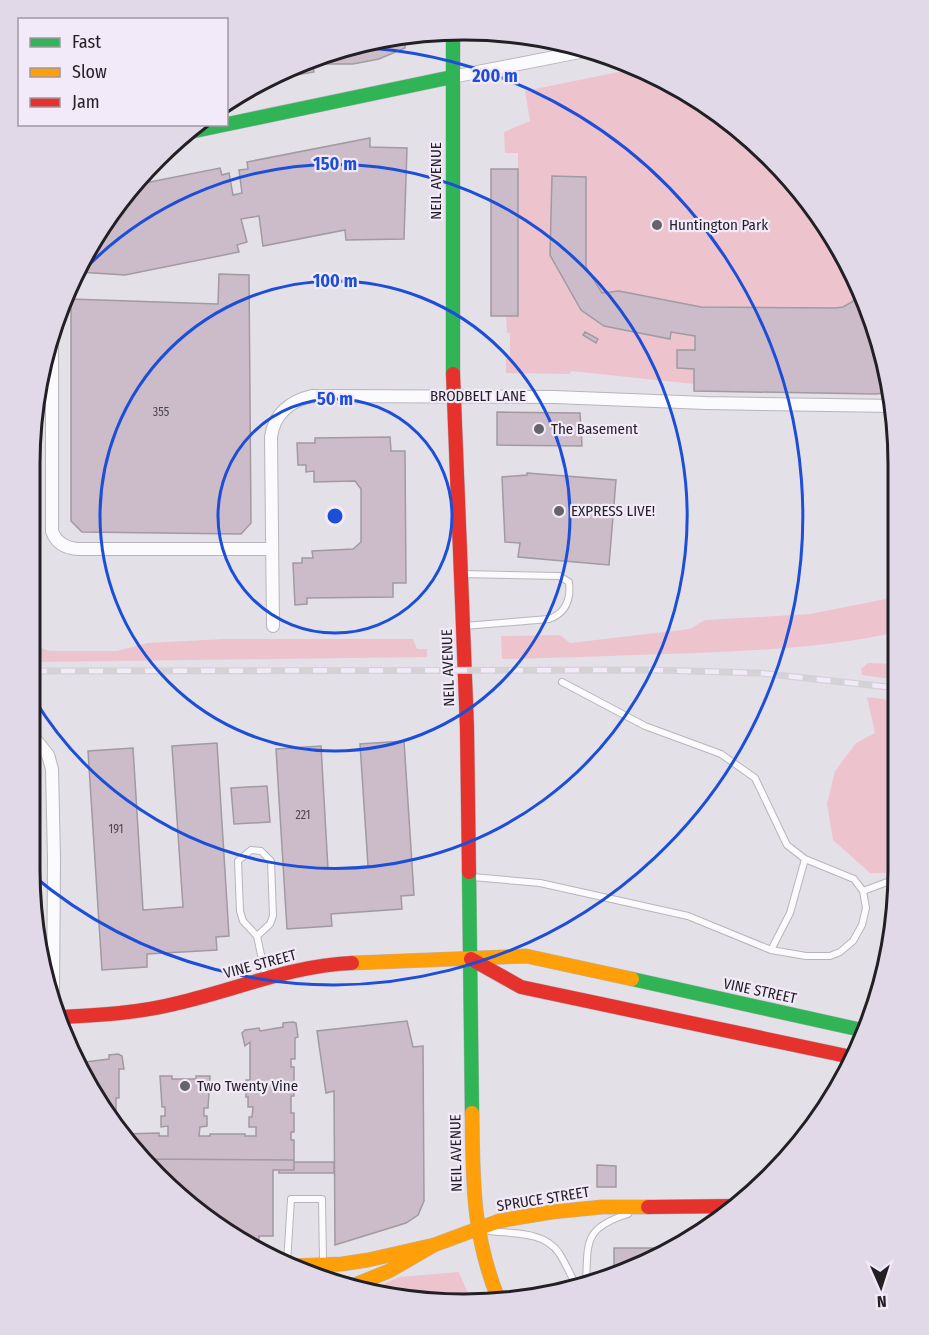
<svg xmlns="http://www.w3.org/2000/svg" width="929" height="1335" font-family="'Fira Sans Condensed',sans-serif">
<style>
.green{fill:#edc4ce}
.building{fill:#ccbbc9;stroke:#9f9ba0;stroke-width:1.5}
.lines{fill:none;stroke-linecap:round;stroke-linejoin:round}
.lane-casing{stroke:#b7b5bb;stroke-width:8}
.street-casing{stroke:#b7b5bb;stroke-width:14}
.fast-casing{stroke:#b7b5bb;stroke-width:15}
.slow-casing{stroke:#b7b5bb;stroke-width:15}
.jam-casing{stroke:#b7b5bb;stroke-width:15}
.lane{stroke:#fbfafc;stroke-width:6}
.street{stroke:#fbfafc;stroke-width:12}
.fast{stroke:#30b455;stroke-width:14}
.slow{stroke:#ff9f0a;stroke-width:14}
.jam{stroke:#e5322d;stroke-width:14}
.rail-casing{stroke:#d4d2d4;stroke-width:7}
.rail{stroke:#f2e9f9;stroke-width:4.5;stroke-dasharray:14;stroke-linecap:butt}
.ring{fill:none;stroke:#1d4ed8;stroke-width:3}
.poi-dot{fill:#666369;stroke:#f2e9f9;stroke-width:2}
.labels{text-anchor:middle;stroke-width:4.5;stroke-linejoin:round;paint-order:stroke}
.number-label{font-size:12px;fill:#4c464e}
.street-label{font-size:15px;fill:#221f25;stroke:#f2e9f9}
.poi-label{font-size:15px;fill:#221f25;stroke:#f2e9f9;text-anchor:start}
.rim{fill:none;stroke:#221f25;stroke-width:3}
.centre{fill:#1d4ed8;stroke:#f2e9f9;stroke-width:3}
.ring-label{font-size:18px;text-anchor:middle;font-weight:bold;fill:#1d4ed8;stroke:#f2e9f9;stroke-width:4.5;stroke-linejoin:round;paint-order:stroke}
</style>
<rect width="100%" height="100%" fill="#e4e0e8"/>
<path class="green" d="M 638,68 L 656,75 L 729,120 L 791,178 L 854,273 L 891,392 L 876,394 L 694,391 L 694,384 L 571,371 L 570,374 L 506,373 L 506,359 L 510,359 L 510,333 L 507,333 L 506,316 L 491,316 L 491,169 L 518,169 L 518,153 L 505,153 L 504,132 L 530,121 L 525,91 Z
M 896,597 L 897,632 C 831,647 765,650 697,653 C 632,655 567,658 502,659 L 501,636 L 560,635 L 570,643 L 690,629 L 705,620 L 810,614 Z
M 224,639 L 413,639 L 417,649 L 427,649 L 427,657 L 34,662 L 34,645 L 49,651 L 117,651 L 148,643 Z
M 868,663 L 897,664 L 897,680 L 862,675 L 861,669 Z
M 867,697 L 897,701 L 898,873 L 870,873 L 833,840 L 827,804 L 835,771 L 856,743 L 875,733 Z
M 898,890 L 891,942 L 886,928 L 894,891 Z
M 459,1272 L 470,1299 L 408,1301 L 369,1291 L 399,1277 Z"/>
<path class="building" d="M 405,34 L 405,48 L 379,59 L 353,64 L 312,64 L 314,72 L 263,81 L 325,53 Z
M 370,138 L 370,147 L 407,148 L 404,239 L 346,240 L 345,230 L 263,246 L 259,216 L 241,219 L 247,242 L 237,245 L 239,252 L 125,275 L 79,272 L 88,248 L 140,184 L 220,168 L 222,175 L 229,173 L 233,195 L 242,193 L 239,170 L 248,169 L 247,162 Z
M 491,169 L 518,169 L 518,316 L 491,316 Z
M 552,176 L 586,177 L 586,267 L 602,293 L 619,291 L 701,307 L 835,308 L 843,307 L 852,302 L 860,291 L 891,392 L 876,394 L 694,391 L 694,369 L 677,368 L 677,350 L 695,350 L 695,336 L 671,332 L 670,339 L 604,326 L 581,310 L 550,255 Z
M 219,274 L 249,275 L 251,523 L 241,534 L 82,532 L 71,521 L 71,299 L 218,304 Z
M 585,332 L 598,339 L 596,343 L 583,335 Z
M 497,412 L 580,413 L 582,446 L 497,445 Z
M 390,437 L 391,451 L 405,451 L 406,583 L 393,583 L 393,597 L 307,598 L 307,604 L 295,605 L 293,563 L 302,563 L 302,558 L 313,558 L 312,551 L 353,549 L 361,542 L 361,489 L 355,481 L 314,482 L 314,471 L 306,472 L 306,465 L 298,465 L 297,443 L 315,443 L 315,438 Z
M 527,473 L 616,480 L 609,565 L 518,557 L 520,543 L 505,542 L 502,477 L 527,475 Z
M 404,741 L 414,895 L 401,896 L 402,909 L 331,914 L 332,926 L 287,929 L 276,749 L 321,746 L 328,869 L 368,866 L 360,744 Z
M 217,743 L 229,936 L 216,937 L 217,950 L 147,954 L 147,967 L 102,970 L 88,751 L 133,748 L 143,910 L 183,907 L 172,746 Z
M 267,786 L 270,822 L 234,824 L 231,788 Z
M 407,1021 L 413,1047 L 423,1046 L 424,1201 L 418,1215 L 406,1223 L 335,1245 L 334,1091 L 326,1093 L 317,1031 Z
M 293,1022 L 296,1023 L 298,1037 L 295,1038 L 295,1059 L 291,1059 L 291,1067 L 294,1067 L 294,1096 L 291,1096 L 291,1113 L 294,1113 L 294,1132 L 291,1132 L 291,1140 L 294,1140 L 294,1160 L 145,1159 L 123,1134 L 159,1133 L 159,1136 L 168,1136 L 168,1126 L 161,1127 L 161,1116 L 165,1116 L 165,1107 L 162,1107 L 160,1076 L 172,1076 L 172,1079 L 196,1079 L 196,1076 L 210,1076 L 208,1108 L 204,1108 L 204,1116 L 207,1116 L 207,1126 L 200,1127 L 199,1136 L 210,1136 L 210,1134 L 245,1134 L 245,1136 L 256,1136 L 256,1127 L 249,1127 L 249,1117 L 252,1117 L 253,1107 L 248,1107 L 248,1097 L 246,1097 L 246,1080 L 250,1080 L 250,1042 L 245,1046 L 242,1033 L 245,1030 L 259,1028 L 260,1031 L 283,1027 L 283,1023 Z
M 118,1054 L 122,1056 L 124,1069 L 119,1069 L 119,1098 L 116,1098 L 116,1116 L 119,1116 L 119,1125 L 115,1125 L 103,1112 L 80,1060 L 84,1060 L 85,1062 L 109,1059 L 109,1055 Z
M 145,1159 L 294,1160 L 294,1170 L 273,1170 L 273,1236 L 259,1236 L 259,1248 L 178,1197 Z
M 294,1162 L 334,1162 L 334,1173 L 279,1173 L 279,1170 L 294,1170 Z
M 597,1165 L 616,1166 L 616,1187 L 597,1187 Z
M 614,1248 L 675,1248 L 656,1260 L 614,1275 Z"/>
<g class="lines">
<g class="lane-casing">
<path id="lane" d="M 461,574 L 559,576 L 569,582 C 571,599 566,613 549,619 L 464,626
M 472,877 L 540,883 L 688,916 L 771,950 L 806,956 L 830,956 L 840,952 L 853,941 L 862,925 L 866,908 L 863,891 L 854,879 L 805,859 L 787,845 L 755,778 L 721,754 L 645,726 L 562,682
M 863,891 L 890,881 L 898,881
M 257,936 L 243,921 L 240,911 L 238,861 L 251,850 L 261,851 L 271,861 L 273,916 L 270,924 L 257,936 L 266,978
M 771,950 L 790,913 L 805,859
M 489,1231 C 513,1234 544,1231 559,1253 C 566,1264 571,1276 577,1287
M 287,1263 L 291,1199 L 322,1199 L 323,1261
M 586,1284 C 588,1242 583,1228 628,1214"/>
</g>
<g class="street-casing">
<path id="street" d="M 452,77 L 590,50
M 52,343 L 52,531 C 56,543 65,548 78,549 L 272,549
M 273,626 L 271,437 C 274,414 290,401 312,396 L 554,397 L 706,403 L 895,406
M 32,735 L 48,755 L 52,769 L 54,858 L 53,1001"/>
</g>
<g class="fast-casing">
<path id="fast" d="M 453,32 L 453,374
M 185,133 L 452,77
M 469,872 L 472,1113
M 632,979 L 866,1031"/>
</g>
<g class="slow-casing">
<path id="slow" d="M 352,963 L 526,956 L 632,979
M 472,1113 C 473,1181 472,1233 498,1298
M 288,1266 L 342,1264 L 368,1260 L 434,1245 L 499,1221 L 552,1212 L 602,1207 L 648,1207
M 352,1286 L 389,1271 L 434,1245"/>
</g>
<g class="jam-casing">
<path id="jam" d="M 453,374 L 467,728 L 469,872
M 471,959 L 521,987 L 856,1058
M 60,1017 C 99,1015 140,1013 178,1003 C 234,990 294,965 352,963
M 648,1207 L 737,1206"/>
</g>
<use href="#lane" class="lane"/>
<use href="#street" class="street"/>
<use href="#fast" class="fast"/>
<use href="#slow" class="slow"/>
<use href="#jam" class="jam"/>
<g class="rail-casing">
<path id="rail" d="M 33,671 L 654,670 L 760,673 L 897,688"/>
</g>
<use href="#rail" class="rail"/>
</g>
<g class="ring">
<circle cx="335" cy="516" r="117"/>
<circle cx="335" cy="516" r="235"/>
<path d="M78 276A352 352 0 1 1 33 697"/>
<path d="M351 47A469 469 0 1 1 30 873"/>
</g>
<g class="poi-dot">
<circle cx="657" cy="225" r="6"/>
<circle cx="539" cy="429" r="6"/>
<circle cx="559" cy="511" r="6"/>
<circle cx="185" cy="1086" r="6"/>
</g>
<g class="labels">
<g class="number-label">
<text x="161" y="416">355</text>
<text x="303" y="819">221</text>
<text x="116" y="833">191</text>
</g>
<g class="street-label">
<text transform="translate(436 181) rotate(-90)" y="5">NEIL AVENUE</text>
<text x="478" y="401">BRODBELT LANE</text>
<text transform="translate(448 668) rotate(-92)" y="5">NEIL AVENUE</text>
<text transform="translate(260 964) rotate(-15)" y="5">VINE STREET</text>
<text transform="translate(760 991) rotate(12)" y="5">VINE STREET</text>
<text transform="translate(456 1153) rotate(-91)" y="5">NEIL AVENUE</text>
<text transform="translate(543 1199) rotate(-9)" y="5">SPRUCE STREET</text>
</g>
<g class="poi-label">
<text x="669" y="230">Huntington Park</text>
<text x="551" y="434">The Basement</text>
<text x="571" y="516">EXPRESS LIVE!</text>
<text x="197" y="1091">Two Twenty Vine</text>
</g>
</g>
<path d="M0 0H929V1335H0ZM464 40H464A424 424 0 0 1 888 464V870A424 424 0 0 1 464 1294H464A424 424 0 0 1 40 870V464A424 424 0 0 1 464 40Z" fill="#e1d9e8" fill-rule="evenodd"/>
<path class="rim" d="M464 40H464A424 424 0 0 1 888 464V870A424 424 0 0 1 464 1294H464A424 424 0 0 1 40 870V464A424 424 0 0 1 464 40Z"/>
<circle cx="335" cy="516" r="9" class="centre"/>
<g class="ring-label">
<text x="495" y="82">200 m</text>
<text x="335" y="170">150 m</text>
<text x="335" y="287">100 m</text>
<text x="335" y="405">50 m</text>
</g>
<rect x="18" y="18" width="210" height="108" fill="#f2e9f9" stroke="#9f98a4" stroke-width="1.5"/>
<rect x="30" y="38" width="30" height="9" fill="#30b455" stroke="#9f98a4" stroke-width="1.5"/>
<text x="72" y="48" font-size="18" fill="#221f25">Fast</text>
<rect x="30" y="68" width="30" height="9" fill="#ff9f0a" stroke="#9f98a4" stroke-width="1.5"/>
<text x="72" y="78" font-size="18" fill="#221f25">Slow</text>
<rect x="30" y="98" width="30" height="9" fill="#e5322d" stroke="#9f98a4" stroke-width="1.5"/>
<text x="72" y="108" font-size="18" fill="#221f25">Jam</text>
<g transform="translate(881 1287) rotate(177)" stroke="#f2e9f9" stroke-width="4.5" paint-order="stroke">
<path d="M0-4.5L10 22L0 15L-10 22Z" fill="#221f25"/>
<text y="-9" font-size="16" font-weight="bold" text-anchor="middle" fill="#221f25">N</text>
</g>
</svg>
